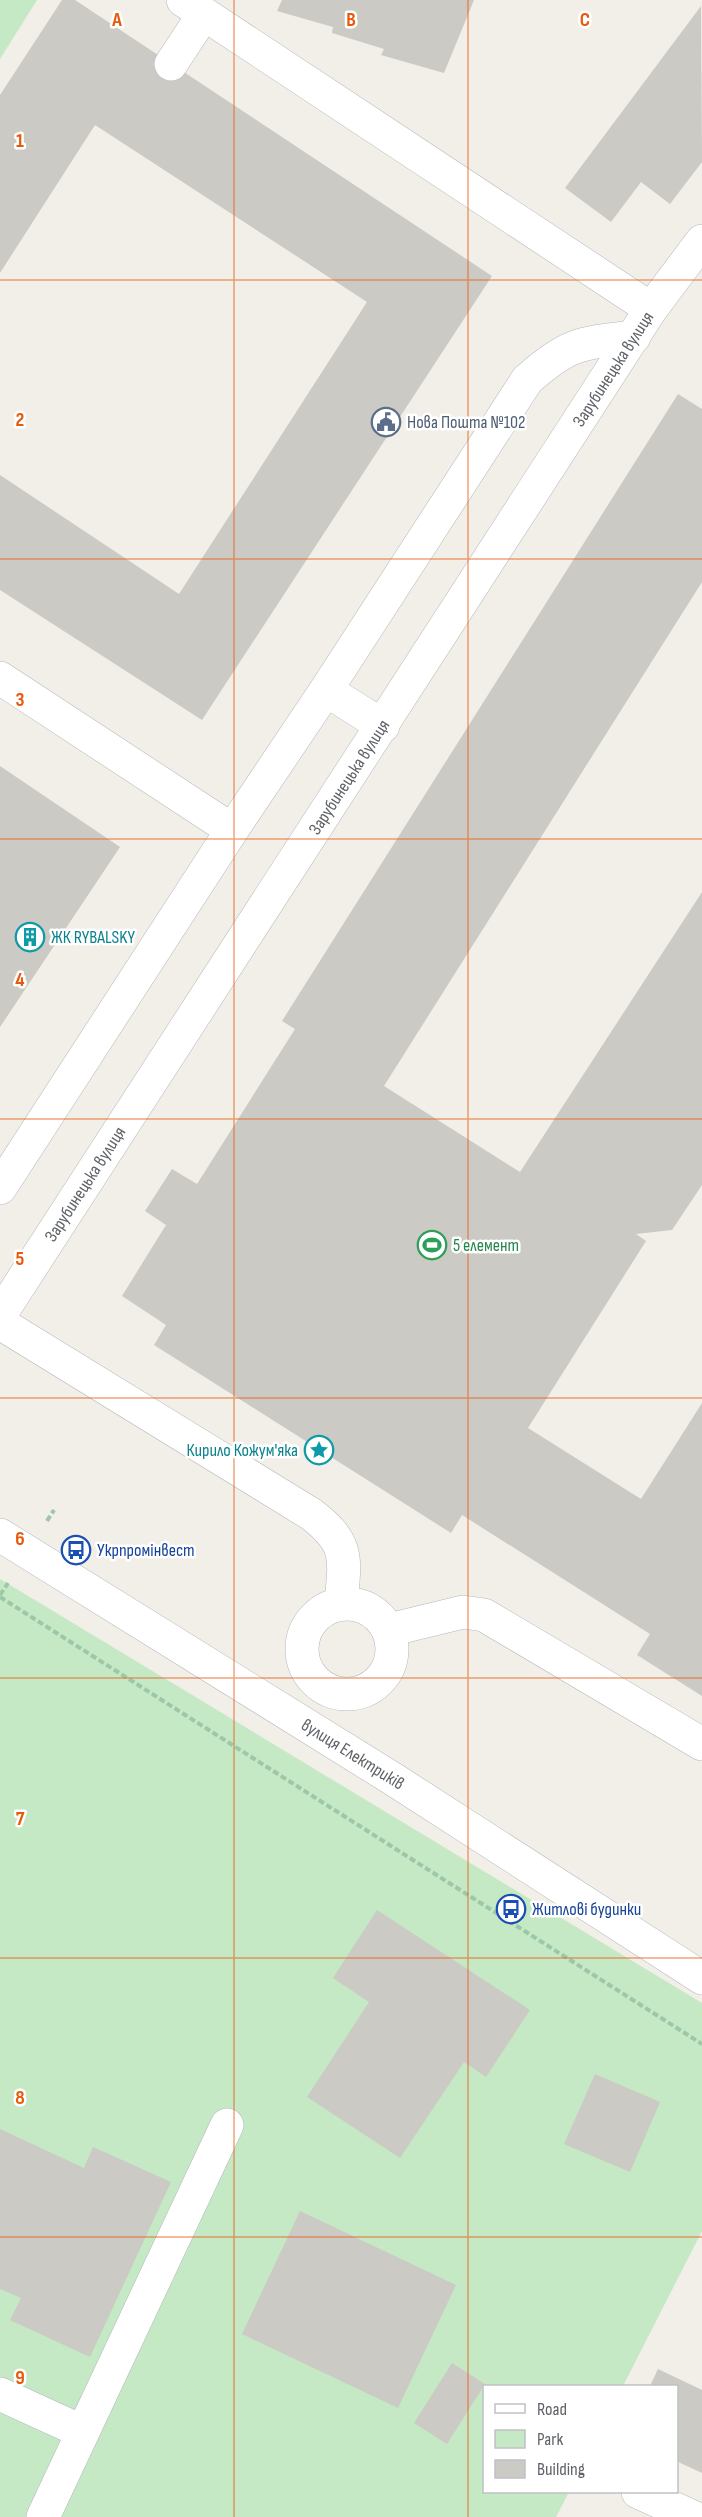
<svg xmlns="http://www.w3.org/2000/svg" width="702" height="2517" font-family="'Sofia Sans Condensed',sans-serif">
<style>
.green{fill:#c5e8c5}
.building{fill:#cccac5}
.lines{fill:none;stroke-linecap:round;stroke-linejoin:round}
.minor-casing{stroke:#b5b8bc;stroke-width:34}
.path{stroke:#9cc7a9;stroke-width:4;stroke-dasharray:6 3;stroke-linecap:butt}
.minor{stroke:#fff;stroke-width:33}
.grid{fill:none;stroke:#e8590c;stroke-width:1.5;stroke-opacity:0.55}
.labels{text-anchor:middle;stroke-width:5;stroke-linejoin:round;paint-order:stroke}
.street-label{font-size:18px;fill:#5f6368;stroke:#fff}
.service-label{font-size:18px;fill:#4e5e75;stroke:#fff;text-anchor:start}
.culture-label{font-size:18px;fill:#0d838f;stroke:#fff;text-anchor:start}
.leisure-label{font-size:18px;fill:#27864d;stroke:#fff;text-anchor:start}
.transit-label{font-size:18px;fill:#164399;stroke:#fff;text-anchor:start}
.grid-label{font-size:20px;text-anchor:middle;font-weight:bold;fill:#e8590c;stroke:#fff;stroke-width:5;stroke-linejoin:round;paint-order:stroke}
</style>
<rect width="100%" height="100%" fill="#f1efe8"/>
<path class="green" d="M 0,0 L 37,0 L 0,59 Z
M 0,1579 L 702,2003 L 702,2231 L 623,2386 L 484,2386 L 484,2492 L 569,2492 L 556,2517 L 0,2517 Z"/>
<path class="building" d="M 62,0 L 75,0 L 492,276 L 202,720 L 0,590 L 0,475 L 179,594 L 367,302 L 95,125 L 0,273 L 0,95 Z
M 282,0 L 474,0 L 444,73 L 381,55 L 384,49 L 332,33 L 333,27 L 277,11 Z
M 701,6 L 702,162 L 670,204 L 641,182 L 611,222 L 565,188 Z
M 678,394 L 702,409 L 702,582 L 384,1086 L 520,1172 L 702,892 L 702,1185 L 672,1230 L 636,1234 L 646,1241 L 528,1428 L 641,1499 L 702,1403 L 702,1696 L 637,1655 L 650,1634 L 462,1515 L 451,1533 L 154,1345 L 166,1325 L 122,1296 L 166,1225 L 145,1211 L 172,1169 L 197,1184 L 295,1029 L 282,1021 Z
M 0,766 L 120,847 L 0,1027 Z
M 377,1910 L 530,2010 L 486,2077 L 464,2062 L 400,2158 L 307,2097 L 369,2002 L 333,1978 Z
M 595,2074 L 660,2102 L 630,2172 L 564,2144 Z
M 0,2129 L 84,2168 L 93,2147 L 171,2182 L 90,2357 L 10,2320 L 21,2298 L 0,2289 Z
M 300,2211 L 456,2285 L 398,2408 L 242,2334 Z
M 452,2363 L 485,2384 L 447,2444 L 414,2423 Z
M 658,2369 L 702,2390 L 702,2473 L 676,2461 L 676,2386 L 650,2386 Z"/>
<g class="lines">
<g class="minor-casing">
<path id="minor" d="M 183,0 L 651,309
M 171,64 L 204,14
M 0,678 L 232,830
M 326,690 L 527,380 C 568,343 581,343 634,337
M 0,1188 L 232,830 L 326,690 L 383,726
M 0,1315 L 651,309 L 702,241
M 0,1323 L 311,1514 C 350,1544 345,1558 341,1604
M 0,1535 L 393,1779 L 702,1978
M302 1649a45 45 0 1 1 90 0a45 45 0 1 1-90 0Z
M 389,1630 L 463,1612 L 484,1615 L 702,1744
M 0,2394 L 83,2432
M 638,2492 L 693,2517
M 43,2517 L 227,2125"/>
</g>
<path class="path" d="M 47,1521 L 54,1510
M 0,1595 L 8,1583
M 0,1597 L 702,2044"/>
<use href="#minor" class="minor"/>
</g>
<path class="grid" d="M 234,0 L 234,2517M 468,0 L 468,2517M 0,280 L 702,280M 0,559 L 702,559M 0,839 L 702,839M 0,1119 L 702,1119M 0,1398 L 702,1398M 0,1678 L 702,1678M 0,1958 L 702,1958M 0,2237 L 702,2237"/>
<defs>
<g id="civic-ring" transform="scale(1.5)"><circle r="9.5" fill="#fff" stroke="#5c6f8a" stroke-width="1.5"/><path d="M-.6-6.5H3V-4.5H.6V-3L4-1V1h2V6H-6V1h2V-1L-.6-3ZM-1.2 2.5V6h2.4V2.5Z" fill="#5c6f8a"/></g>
<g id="building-ring" transform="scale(1.5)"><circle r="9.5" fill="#fff" stroke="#0f9aa8" stroke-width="1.5"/><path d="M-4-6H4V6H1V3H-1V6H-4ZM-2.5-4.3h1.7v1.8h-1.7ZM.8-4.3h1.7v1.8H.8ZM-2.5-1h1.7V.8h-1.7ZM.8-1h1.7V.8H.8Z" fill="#0f9aa8"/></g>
<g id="stadium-ring" transform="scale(1.5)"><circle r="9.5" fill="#fff" stroke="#2e9e5b" stroke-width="1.5"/><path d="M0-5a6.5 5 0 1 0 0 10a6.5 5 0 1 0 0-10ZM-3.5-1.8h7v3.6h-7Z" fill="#2e9e5b"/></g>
<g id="sight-ring" transform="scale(1.5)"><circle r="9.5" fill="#fff" stroke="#0f9aa8" stroke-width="1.5"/><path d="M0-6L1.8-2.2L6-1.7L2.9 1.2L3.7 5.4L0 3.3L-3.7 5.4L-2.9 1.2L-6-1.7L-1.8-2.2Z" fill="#0f9aa8"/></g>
<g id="bus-ring" transform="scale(1.5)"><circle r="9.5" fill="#fff" stroke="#1a4fb4" stroke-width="1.5"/><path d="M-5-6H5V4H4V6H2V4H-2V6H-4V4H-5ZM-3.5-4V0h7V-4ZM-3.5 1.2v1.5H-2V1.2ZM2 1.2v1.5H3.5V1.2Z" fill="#1a4fb4"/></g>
</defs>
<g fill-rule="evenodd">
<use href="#civic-ring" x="386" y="422"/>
<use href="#building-ring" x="30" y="937"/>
<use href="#stadium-ring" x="432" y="1245"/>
<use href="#sight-ring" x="319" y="1450"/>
<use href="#bus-ring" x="76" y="1550"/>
<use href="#bus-ring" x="511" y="1909"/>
</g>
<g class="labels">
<g class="street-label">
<text transform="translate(613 369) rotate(-57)" y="6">Зарубинецька вулиця</text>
<text transform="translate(349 777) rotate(-57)" y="6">Зарубинецька вулиця</text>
<text transform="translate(85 1184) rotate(-57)" y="6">Зарубинецька вулиця</text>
<text transform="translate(353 1754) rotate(32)" y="6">вулиця Електриків</text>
</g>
<g class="service-label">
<text x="407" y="428">Нова Пошта №102</text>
</g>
<g class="culture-label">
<text x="51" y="943">ЖК RYBALSKY</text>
<text x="298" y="1456" text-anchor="end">Кирило Кожум'яка</text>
</g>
<g class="leisure-label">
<text x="453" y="1251">5 елемент</text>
</g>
<g class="transit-label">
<text x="97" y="1556">Укрпромінвест</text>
<text x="532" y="1915">Житлові будинки</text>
</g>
</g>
<g class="grid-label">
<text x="117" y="26">A</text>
<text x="351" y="26">B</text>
<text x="585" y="26">C</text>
<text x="20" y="147">1</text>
<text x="20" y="426">2</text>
<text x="20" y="706">3</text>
<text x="20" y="986">4</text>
<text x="20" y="1265">5</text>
<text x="20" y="1545">6</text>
<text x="20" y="1825">7</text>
<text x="20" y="2104">8</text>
<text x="20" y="2384">9</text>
</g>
<rect x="483" y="2385" width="195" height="108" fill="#ffffff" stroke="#bfc1c3" stroke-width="1.5"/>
<rect x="495" y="2404" width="30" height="9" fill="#ffffff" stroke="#bfc1c3" stroke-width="1.5"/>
<text x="537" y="2415" font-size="18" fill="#5f6368">Road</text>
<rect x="495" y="2430" width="30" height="18" fill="#c5e8c5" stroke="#bfc1c3" stroke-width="1.5"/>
<text x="537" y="2445" font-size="18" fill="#5f6368">Park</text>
<rect x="495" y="2460" width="30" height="18" fill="#cccac5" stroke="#bfc1c3" stroke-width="1.5"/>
<text x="537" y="2475" font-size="18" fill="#5f6368">Building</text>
</svg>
